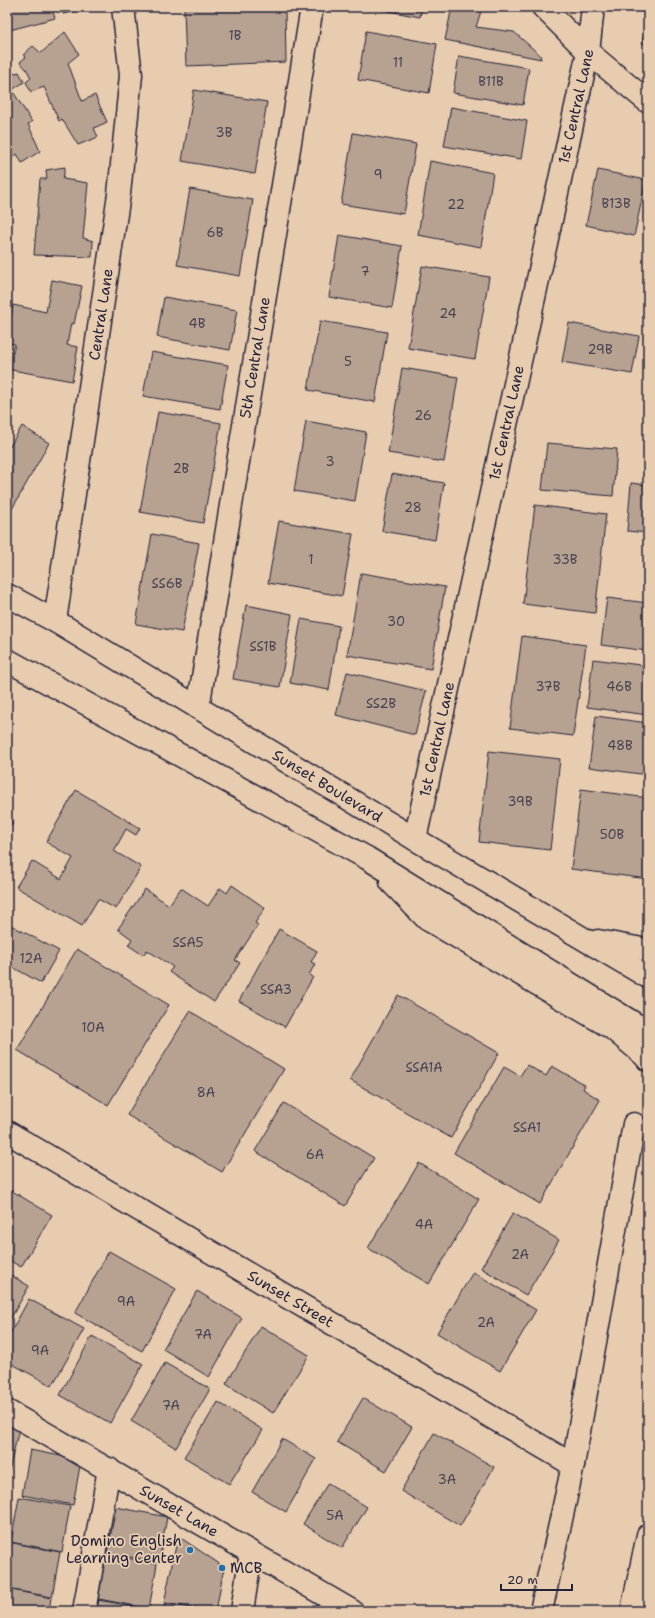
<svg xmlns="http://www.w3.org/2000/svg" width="655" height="1618" font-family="'Shantell Sans',sans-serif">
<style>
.building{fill:#b7a292;stroke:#22223b}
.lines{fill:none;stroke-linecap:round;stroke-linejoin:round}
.minor-casing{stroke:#22223b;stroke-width:25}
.major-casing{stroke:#22223b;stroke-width:25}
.minor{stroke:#e8ccaf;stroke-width:22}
.major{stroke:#e8ccaf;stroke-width:22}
.poi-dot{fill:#1f6fb2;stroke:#e8ccaf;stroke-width:1.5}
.labels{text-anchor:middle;stroke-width:3.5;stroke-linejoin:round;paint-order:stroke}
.number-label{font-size:13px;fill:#474251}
.street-label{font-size:15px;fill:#22223b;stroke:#e8ccaf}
.poi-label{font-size:15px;fill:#22223b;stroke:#e8ccaf;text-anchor:end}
</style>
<rect width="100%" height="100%" fill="#e8ccaf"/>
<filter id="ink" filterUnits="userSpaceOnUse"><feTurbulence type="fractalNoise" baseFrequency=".025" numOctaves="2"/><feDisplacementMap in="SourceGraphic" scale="8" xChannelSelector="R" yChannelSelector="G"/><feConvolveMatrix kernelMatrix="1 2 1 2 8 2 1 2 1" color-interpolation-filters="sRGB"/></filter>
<g filter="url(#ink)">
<path class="building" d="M 7,7 L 51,7 L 55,18 L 10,30 L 7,19 Z
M 61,7 L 100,7 L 63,14 Z
M 212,7 L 285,7 L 286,62 L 186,66 L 184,8 Z
M 367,7 L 422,7 L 420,17 Z
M 452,7 L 480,7 L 482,8 L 476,27 L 514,32 L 540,55 L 541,59 L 445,40 Z
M 648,13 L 648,44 L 642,43 Z
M 366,31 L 437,44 L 429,93 L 358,80 Z
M 65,32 L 79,54 L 68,63 L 82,101 L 95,95 L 107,122 L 94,128 L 98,137 L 78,145 L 62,119 L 59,121 L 44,87 L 31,92 L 26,82 L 31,78 L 27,70 L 20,62 L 26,57 L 23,55 L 33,46 L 41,53 Z
M 459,56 L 529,68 L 523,105 L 453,93 Z
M 7,63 L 12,74 L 19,72 L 24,82 L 12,90 L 32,122 L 28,124 L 40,151 L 22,163 L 17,154 L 7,161 Z
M 194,90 L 267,102 L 255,174 L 182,161 Z
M 451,107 L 527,121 L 521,159 L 444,146 Z
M 353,133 L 416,144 L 404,214 L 341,204 Z
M 430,161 L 493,173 L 481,247 L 418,235 Z
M 65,167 L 63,179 L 88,183 L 83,238 L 93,241 L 92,257 L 34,255 L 40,179 L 47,179 L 46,170 Z
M 598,170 L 646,180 L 634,236 L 586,225 Z
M 190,189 L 253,200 L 240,276 L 177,265 Z
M 339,235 L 402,246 L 392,308 L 329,297 Z
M 422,266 L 489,277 L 475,359 L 408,348 Z
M 52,280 L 82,286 L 74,324 L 71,323 L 67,345 L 78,347 L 72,381 L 7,369 L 8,352 L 13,353 L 15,344 L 7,343 L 13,305 L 46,312 Z
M 164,297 L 237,310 L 230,350 L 157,337 Z
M 320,321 L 387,332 L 375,402 L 308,390 Z
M 569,323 L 639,336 L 632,374 L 562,362 Z
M 151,352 L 228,365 L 220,409 L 143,396 Z
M 402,368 L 458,377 L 444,462 L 388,453 Z
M 158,412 L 221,423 L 203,523 L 140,512 Z
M 306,421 L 366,432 L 355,501 L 294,491 Z
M 22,426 L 49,443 L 7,518 L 7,444 L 10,446 Z
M 547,443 L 617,449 L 613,496 L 542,490 Z
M 392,474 L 444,483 L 435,540 L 382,531 Z
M 631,483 L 648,485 L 648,533 L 627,531 Z
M 535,505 L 606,514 L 595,613 L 523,604 Z
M 279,521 L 353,534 L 342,596 L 268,583 Z
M 152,534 L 199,543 L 182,632 L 136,624 Z
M 361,573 L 445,587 L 431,669 L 347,655 Z
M 607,598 L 648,603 L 648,651 L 601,645 Z
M 246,605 L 292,614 L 280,687 L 233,679 Z
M 301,619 L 339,626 L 329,690 L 290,683 Z
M 522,636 L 586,645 L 573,736 L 510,728 Z
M 593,659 L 648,666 L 648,715 L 587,707 Z
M 347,672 L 426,691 L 415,735 L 336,715 Z
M 596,716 L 648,723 L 648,775 L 589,767 Z
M 489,751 L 560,759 L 550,850 L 479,842 Z
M 581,789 L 648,798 L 648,879 L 571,869 Z
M 76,790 L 140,828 L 136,835 L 126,829 L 114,851 L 141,867 L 116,909 L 98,899 L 82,926 L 16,887 L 32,861 L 61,879 L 73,858 L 46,842 Z
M 7,818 L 13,822 L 7,832 Z
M 232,885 L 265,908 L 255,923 L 258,925 L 235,960 L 240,963 L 214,1002 L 169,972 L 173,967 L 147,950 L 143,955 L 128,945 L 132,939 L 118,929 L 145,889 L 169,905 L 181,888 L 208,906 L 220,888 L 227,893 Z
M 7,923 L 59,951 L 41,983 L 7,964 Z
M 279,929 L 317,951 L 311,962 L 315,964 L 309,975 L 313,977 L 285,1027 L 239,1001 Z
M 77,949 L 169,1005 L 108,1105 L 17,1050 Z
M 398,995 L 499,1053 L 451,1138 L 350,1080 Z
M 190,1011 L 284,1069 L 222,1172 L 127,1115 Z
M 527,1065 L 546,1076 L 552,1066 L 585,1085 L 583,1089 L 600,1100 L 540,1204 L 454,1153 L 504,1067 L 520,1076 Z
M 284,1103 L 374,1158 L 345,1206 L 255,1151 Z
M 419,1163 L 479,1199 L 429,1284 L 368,1248 Z
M 7,1188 L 52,1215 L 21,1267 L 7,1259 Z
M 513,1213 L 559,1240 L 526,1295 L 481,1268 Z
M 109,1251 L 176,1289 L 142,1351 L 75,1313 Z
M 473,1272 L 536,1310 L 500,1371 L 437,1333 Z
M 7,1273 L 29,1286 L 7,1325 Z
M 197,1291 L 242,1318 L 209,1377 L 163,1349 Z
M 29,1299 L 84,1329 L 52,1386 L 7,1361 L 7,1339 Z
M 261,1326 L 309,1355 L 273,1413 L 226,1384 Z
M 92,1336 L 143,1364 L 110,1423 L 60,1395 Z
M 165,1363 L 210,1389 L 176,1448 L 131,1421 Z
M 363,1398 L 412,1427 L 386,1471 L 337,1442 Z
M 218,1402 L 263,1430 L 229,1484 L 184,1457 Z
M 7,1419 L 20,1425 L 7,1479 Z
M 434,1433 L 494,1467 L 460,1526 L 401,1491 Z
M 282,1439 L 316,1459 L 286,1512 L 252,1492 Z
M 30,1450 L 81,1460 L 73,1505 L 22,1495 Z
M 328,1483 L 367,1507 L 342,1548 L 303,1524 Z
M 19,1497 L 70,1506 L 62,1552 L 11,1542 Z
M 116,1507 L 167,1517 L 159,1562 L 107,1553 Z
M 178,1536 L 224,1567 L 216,1611 L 207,1611 L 164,1603 Z
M 8,1542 L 60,1552 L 52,1597 L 7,1589 L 7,1550 Z
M 106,1554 L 157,1564 L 149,1609 L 98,1600 Z
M 7,1589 L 51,1598 L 49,1611 L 7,1611 Z
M 99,1599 L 150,1609 L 150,1611 L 97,1611 Z
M 165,1603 L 210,1611 L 163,1611 Z"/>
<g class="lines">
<g class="minor-casing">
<g id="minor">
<path d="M 543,7 L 588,52 L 648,102"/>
<path id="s1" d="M 55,621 L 119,194 L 131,75 L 123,7"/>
<path id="s2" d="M 198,708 L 312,7"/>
<path id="s3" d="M 415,839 L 588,52 L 593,7"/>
<path id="s4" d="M 7,1132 L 573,1465"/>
<path id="s5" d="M 7,1411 L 352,1611"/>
<path d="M 84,1611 L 109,1469"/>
<path d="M 242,1611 L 251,1553"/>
<path d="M 541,1611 L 573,1465 L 634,1124"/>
</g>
</g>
<g class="major-casing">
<g id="major">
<path id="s6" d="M 7,595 L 55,621 L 415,839 L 648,977"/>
<path d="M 7,660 L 367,858 L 648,1032"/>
<path d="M 391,882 L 427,919 L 612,1028 L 644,1055 L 648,1060"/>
<path d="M 598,941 L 648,950"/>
<path d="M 632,1611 L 648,1535"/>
</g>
</g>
<use href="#minor" class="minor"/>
<use href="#major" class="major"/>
</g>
</g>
<g class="poi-dot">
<circle cx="190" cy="1550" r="4"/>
<circle cx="222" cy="1568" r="4"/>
</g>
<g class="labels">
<g class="number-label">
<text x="235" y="40">1B</text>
<text x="398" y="67">11</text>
<text x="491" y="86">B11B</text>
<text x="224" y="137">3B</text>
<text x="378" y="179">9</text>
<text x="616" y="208">B13B</text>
<text x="456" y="209">22</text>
<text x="215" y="237">6B</text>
<text x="365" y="276">7</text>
<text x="448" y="318">24</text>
<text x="197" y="328">4B</text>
<text x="600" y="354">29B</text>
<text x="348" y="366">5</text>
<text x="423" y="420">26</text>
<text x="330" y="466">3</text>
<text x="181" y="473">2B</text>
<text x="413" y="512">28</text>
<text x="311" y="564">1</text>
<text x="565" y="564">33B</text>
<text x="167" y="588">SS6B</text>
<text x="396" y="626">30</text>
<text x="263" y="651">SS1B</text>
<text x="548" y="691">37B</text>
<text x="619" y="691">46B</text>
<text x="381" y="708">SS2B</text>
<text x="620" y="750">48B</text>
<text x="520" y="806">39B</text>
<text x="612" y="839">50B</text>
<text x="188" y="947">SSA5</text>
<text x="31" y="963">12A</text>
<text x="276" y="994">SSA3</text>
<text x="93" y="1032">10A</text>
<text x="424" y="1072">SSA1A</text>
<text x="206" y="1097">8A</text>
<text x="527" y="1132">SSA1</text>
<text x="315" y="1159">6A</text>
<text x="424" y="1229">4A</text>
<text x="520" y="1259">2A</text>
<text x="126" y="1306">9A</text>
<text x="486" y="1327">2A</text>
<text x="203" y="1339">7A</text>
<text x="40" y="1355">9A</text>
<text x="171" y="1410">7A</text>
<text x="447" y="1484">3A</text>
<text x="335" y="1520">5A</text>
</g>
<g class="street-label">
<text dy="5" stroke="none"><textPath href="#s3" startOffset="750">1st Central Lane</textPath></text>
<text dy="5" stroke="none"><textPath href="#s1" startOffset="310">Central Lane</textPath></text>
<text dy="5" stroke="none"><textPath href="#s2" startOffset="355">5th Central Lane</textPath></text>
<text dy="5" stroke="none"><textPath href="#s3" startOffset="426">1st Central Lane</textPath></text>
<text dy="5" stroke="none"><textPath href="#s3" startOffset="102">1st Central Lane</textPath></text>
<text dy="5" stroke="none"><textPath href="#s6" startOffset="373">Sunset Boulevard</textPath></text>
<text dy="5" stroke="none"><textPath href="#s4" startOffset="329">Sunset Street</textPath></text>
<text dy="5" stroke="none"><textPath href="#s5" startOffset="199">Sunset Lane</textPath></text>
</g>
<g class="poi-label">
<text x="182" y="1546">Domino English<tspan x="182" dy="17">Learning Center</tspan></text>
<text x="230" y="1573" text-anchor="start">MCB</text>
</g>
</g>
<rect width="655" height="1618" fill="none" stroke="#e8ccaf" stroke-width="24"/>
<rect x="12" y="12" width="631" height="1594" fill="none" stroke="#22223b" stroke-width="1.5" filter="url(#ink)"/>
<path d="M501 1584v6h71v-6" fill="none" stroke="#22223b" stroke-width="2"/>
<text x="507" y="1584" font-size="12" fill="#22223b" stroke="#e8ccaf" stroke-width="3" paint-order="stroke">20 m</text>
</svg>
